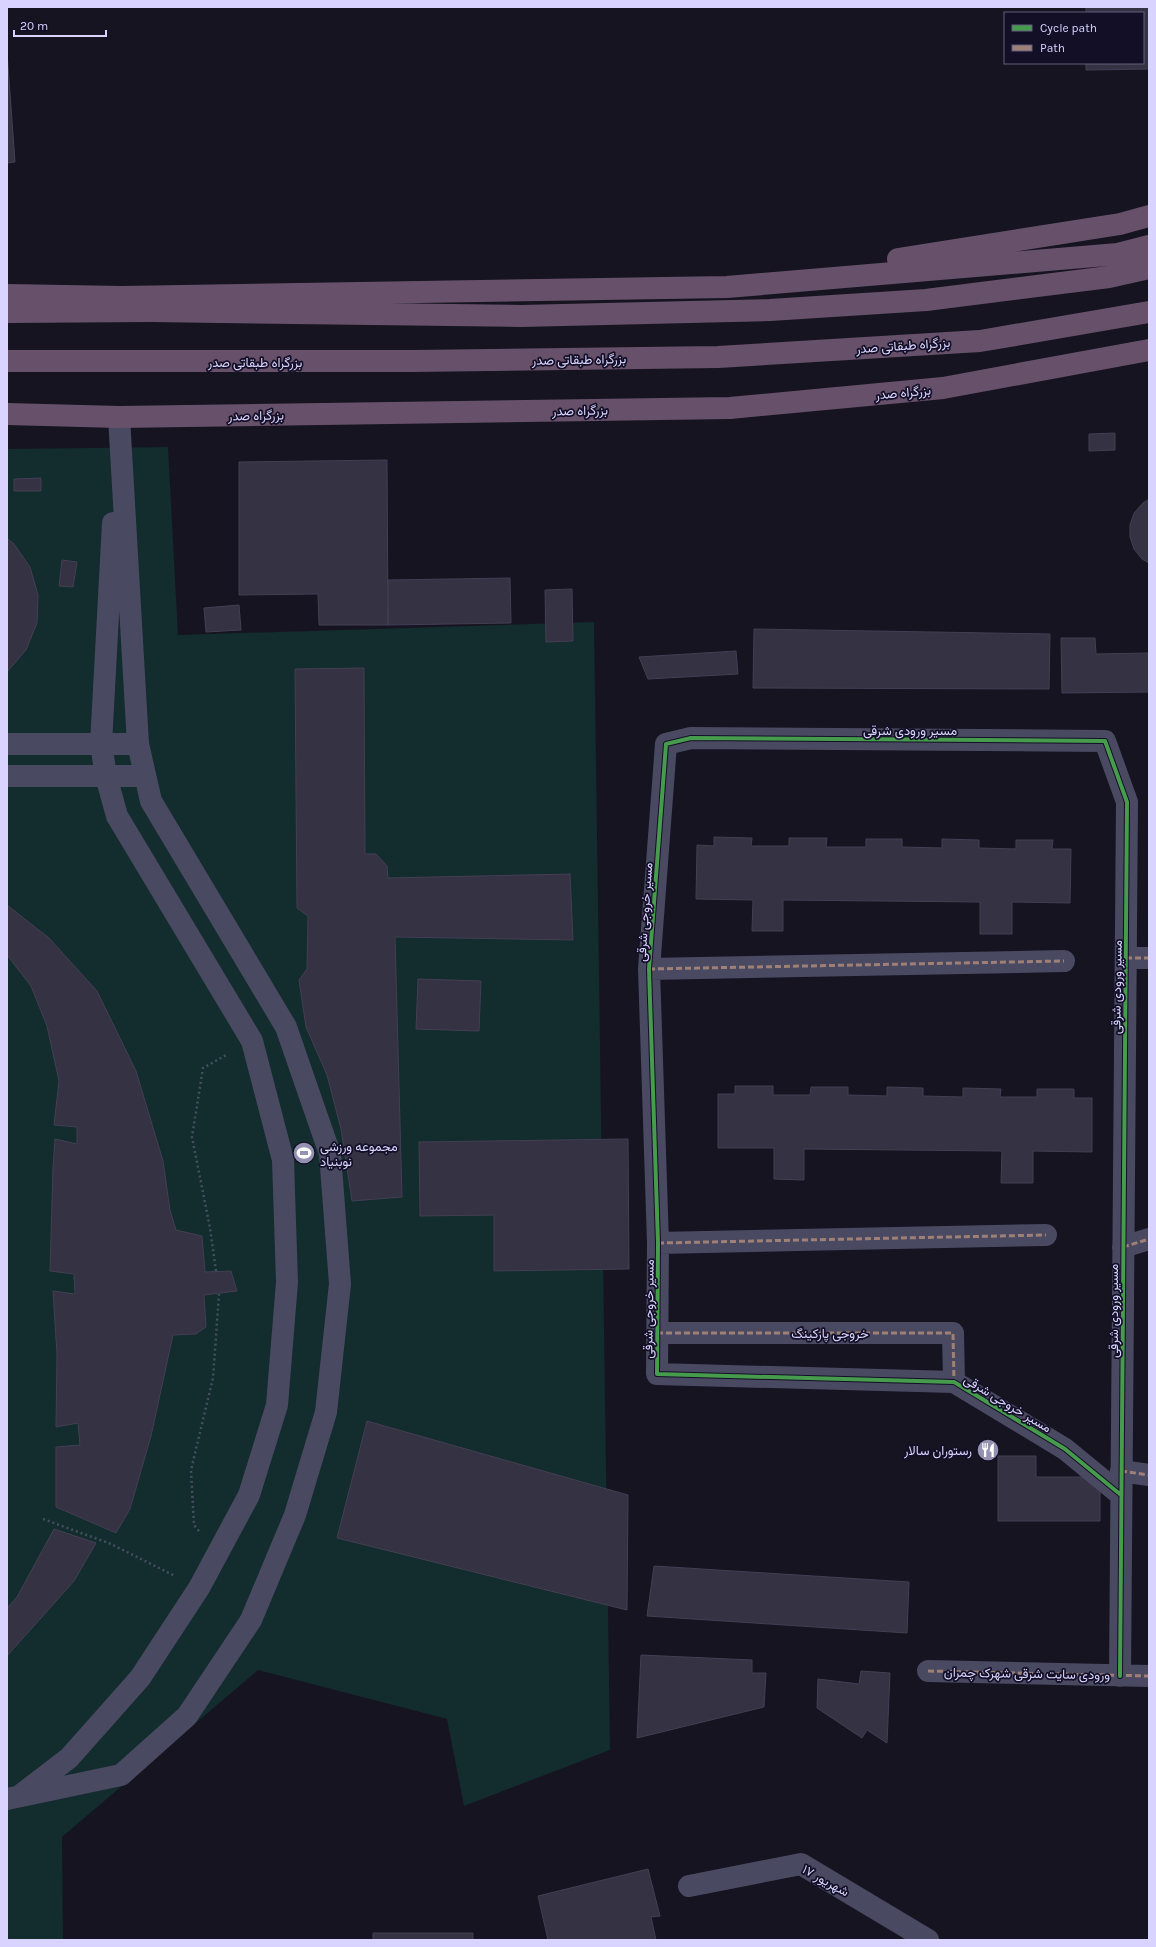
<svg xmlns="http://www.w3.org/2000/svg" width="1156" height="1947" font-family="Karla,Vazirmatn,sans-serif">
<style>
.green{fill:#132c2d}
.building{fill:#343243;stroke:#433f54}
.lines{fill:none;stroke-linecap:round;stroke-linejoin:round}
.path{stroke:#44505f;stroke-width:2.5;stroke-dasharray:2 3;stroke-linecap:butt}
.minor{stroke:#4a4962;stroke-width:22}
.highway{stroke:#67516a;stroke-width:22}
.quiet{stroke:#9e8076;stroke-width:3;stroke-dasharray:6 3;stroke-linecap:butt}
.cycleway-casing{stroke:#130f26;stroke-width:6}
.cycleway{stroke:#469c4c;stroke-width:4}
.labels{text-anchor:middle;stroke-width:3.5;stroke-linejoin:round;paint-order:stroke}
.street-label{font-size:13px;fill:#d9d4ff;stroke:#130f26}
.poi-label{font-size:13px;fill:#d9d4ff;stroke:#130f26;text-anchor:start}
</style>
<rect width="100%" height="100%" fill="#161421"/>
<path class="green" d="M 168,447 L 178,635 L 594,622 L 610,1750 L 464,1806 L 447,1719 L 258,1670 L 62,1837 L 63,1940 L 7,1940 L 7,449 Z"/>
<path class="building" d="M 1086,7 L 1149,7 L 1149,69 L 1086,70 L 1086,63 L 1143,63 L 1143,13 L 1086,13 Z
M 7,52 L 15,162 L 7,163 Z
M 1115,433 L 1115,450 L 1089,451 L 1089,434 Z
M 387,460 L 388,625 L 319,625 L 318,594 L 239,595 L 239,462 Z
M 41,478 L 41,491 L 14,491 L 14,479 Z
M 1149,499 L 1149,563 L 1142,559 L 1134,549 L 1130,537 L 1130,525 L 1134,513 L 1143,503 Z
M 7,538 L 14,544 L 30,567 L 38,595 L 37,623 L 26,650 L 7,672 Z
M 62,560 L 77,562 L 73,587 L 59,586 Z
M 510,578 L 511,623 L 388,625 L 388,580 Z
M 572,589 L 573,641 L 546,642 L 545,590 Z
M 239,605 L 241,630 L 206,632 L 204,608 Z
M 754,629 L 1050,634 L 1049,689 L 753,688 Z
M 1061,638 L 1095,638 L 1096,654 L 1149,653 L 1149,692 L 1062,693 Z
M 736,651 L 738,674 L 648,679 L 639,657 Z
M 364,668 L 365,854 L 376,854 L 387,866 L 388,878 L 570,874 L 573,940 L 395,937 L 402,1197 L 352,1201 L 341,1129 L 327,1075 L 306,1027 L 299,980 L 307,969 L 308,916 L 297,908 L 295,669 Z
M 714,837 L 752,838 L 751,846 L 789,846 L 789,838 L 827,838 L 826,847 L 866,847 L 866,839 L 902,839 L 902,847 L 942,848 L 942,839 L 979,840 L 979,848 L 1016,849 L 1016,840 L 1053,840 L 1052,849 L 1071,849 L 1070,903 L 1012,902 L 1012,934 L 980,934 L 980,902 L 783,900 L 783,931 L 752,931 L 753,900 L 696,899 L 697,845 L 714,846 Z
M 7,905 L 49,938 L 97,991 L 136,1071 L 163,1161 L 170,1210 L 176,1230 L 202,1236 L 205,1272 L 231,1271 L 237,1291 L 204,1295 L 206,1327 L 196,1334 L 173,1335 L 151,1436 L 130,1509 L 116,1533 L 56,1507 L 56,1447 L 80,1445 L 78,1423 L 56,1427 L 57,1354 L 53,1291 L 75,1294 L 74,1274 L 50,1271 L 53,1168 L 55,1139 L 77,1144 L 77,1127 L 54,1125 L 59,1081 L 47,1026 L 31,986 L 7,955 Z
M 418,979 L 481,981 L 479,1031 L 416,1029 Z
M 735,1086 L 773,1086 L 773,1095 L 810,1095 L 811,1087 L 848,1087 L 848,1095 L 887,1096 L 887,1087 L 923,1088 L 923,1096 L 963,1097 L 963,1088 L 1001,1089 L 1000,1097 L 1037,1097 L 1037,1089 L 1074,1089 L 1074,1098 L 1092,1098 L 1092,1152 L 1033,1151 L 1033,1183 L 1001,1183 L 1002,1151 L 804,1149 L 804,1180 L 774,1179 L 774,1148 L 718,1148 L 718,1094 L 735,1094 Z
M 628,1139 L 629,1269 L 494,1271 L 494,1215 L 420,1216 L 419,1142 Z
M 367,1421 L 628,1495 L 627,1610 L 337,1538 Z
M 998,1456 L 1036,1456 L 1036,1477 L 1100,1477 L 1100,1521 L 998,1521 Z
M 54,1529 L 96,1543 L 74,1581 L 7,1656 L 7,1608 L 17,1597 Z
M 654,1566 L 909,1582 L 907,1633 L 647,1616 Z
M 641,1655 L 752,1660 L 752,1673 L 766,1673 L 764,1707 L 637,1738 Z
M 861,1671 L 890,1673 L 887,1743 L 867,1730 L 862,1738 L 817,1708 L 818,1679 L 859,1684 Z
M 648,1869 L 660,1916 L 651,1917 L 656,1940 L 548,1940 L 538,1896 Z
M 373,1933 L 473,1933 L 473,1940 L 373,1940 Z"/>
<g class="lines">
<path class="path" d="M 216,1271 L 210,1228 L 192,1137 L 203,1068 L 228,1054
M 43,1519 L 111,1544 L 175,1576
M 199,1531 L 194,1525 L 191,1470 L 213,1378 L 219,1294"/>
<path class="minor" d="M 7,744 L 138,744
M 7,776 L 145,776
M 1126,958 L 1149,958
M 649,969 L 1064,961
M 658,1243 L 1046,1235
M 1123,1247 L 1149,1239
M 657,1333 L 953,1333 L 954,1382
M 1121,1471 L 1149,1475
M 928,1671 L 1149,1676
M 1120,1676 L 1127,802 L 1105,741 L 691,738 L 666,744 L 649,969 L 658,1243 L 657,1374 L 954,1382 L 1065,1449 L 1121,1495
M 22,1794 L 69,1758 L 140,1678 L 199,1588 L 249,1495 L 277,1405 L 287,1282 L 283,1160 L 252,1041 L 117,816 L 106,776 L 101,744 L 113,523
M 7,1799 L 121,1775 L 187,1716 L 251,1620 L 295,1515 L 326,1412 L 340,1284 L 330,1154 L 286,1027 L 151,801 L 138,744 L 119,417
M 689,1886 L 801,1864 L 928,1940"/>
<path class="highway" d="M 898,259 L 1120,224 L 1149,216
M 7,295 L 122,297 L 727,287 L 1118,254 L 1149,246
M 7,312 L 151,311 L 521,316 L 770,310 L 926,300 L 1109,277 L 1149,268
M 7,361 L 413,361 L 718,357 L 980,341 L 1149,312
M 7,414 L 119,417 L 730,408 L 943,388 L 1149,350"/>
<path class="quiet" d="M 1126,958 L 1149,958
M 649,969 L 1064,961
M 658,1243 L 1046,1235
M 1123,1247 L 1149,1239
M 657,1333 L 953,1333 L 954,1382
M 1121,1471 L 1149,1475
M 928,1671 L 1149,1676"/>
<g class="cycleway-casing">
<path id="cycleway" d="M 1120,1676 L 1127,802 L 1105,741 L 691,738 L 666,744 L 649,969 L 658,1243 L 657,1374 L 954,1382 L 1065,1449 L 1121,1495"/>
</g>
<use href="#cycleway" class="cycleway"/>
</g>
<defs>
<g id="stadium-disc" transform="scale(1.15)"><circle r="9.5" fill="#9591b1" stroke="#130f26"/><path d="M0-5a6.5 5 0 1 0 0 10a6.5 5 0 1 0 0-10ZM-3.5-1.8h7v3.6h-7Z" fill="#fff"/></g>
<g id="restaurant-disc" transform="scale(1.15)"><circle r="9.5" fill="#9591b1" stroke="#130f26"/><path d="M-5-6h1v4h1v-4h1v4h1v-4h1v5L-1.5 .5V6h-2V.5L-5-1ZM5-6V6H3V1.5H1.5Q1.5-4 5-6Z" fill="#fff"/></g>
</defs>
<g fill-rule="evenodd">
<use href="#stadium-disc" x="304" y="1153"/>
<use href="#restaurant-disc" x="988" y="1450"/>
</g>
<g class="labels">
<g class="street-label">
<text transform="translate(903 345) rotate(-4)" y="5">بزرگراه طبقاتی صدر</text>
<text transform="translate(579 359) rotate(-1)" y="5">بزرگراه طبقاتی صدر</text>
<text x="255" y="367">بزرگراه طبقاتی صدر</text>
<text transform="translate(903 392) rotate(-5)" y="5">بزرگراه صدر</text>
<text transform="translate(580 410) rotate(-1)" y="5">بزرگراه صدر</text>
<text transform="translate(256 415) rotate(-1)" y="5">بزرگراه صدر</text>
<text x="910" y="735">مسیر ورودی شرقی</text>
<text transform="translate(644 912) rotate(-86)" y="5">مسیر خروجی شرقی</text>
<text transform="translate(1116 987) rotate(-89)" y="5">مسیر ورودی شرقی</text>
<text transform="translate(648 1309) rotate(-89)" y="5">مسیر خروجی شرقی</text>
<text transform="translate(1113 1311) rotate(-90)" y="5">مسیر ورودی شرقی</text>
<text x="830" y="1338">خروجی پارکینگ</text>
<text transform="translate(1008 1403) rotate(31)" y="5">مسیر خروجی شرقی</text>
<text transform="translate(1027 1673) rotate(1)" y="5">ورودی سایت شرقی شهرک چمران</text>
<text transform="translate(826 1880) rotate(29)" y="5">۱۷ شهریور</text>
</g>
<g class="poi-label">
<text x="320" y="1151">مجموعه ورزشی<tspan x="320" dy="15">نوبنیاد</tspan></text>
<text x="972" y="1455" text-anchor="end">رستوران سالار</text>
</g>
</g>
<rect width="1156" height="1947" fill="none" stroke="#d9d4ff" stroke-width="16"/>
<rect x="1004" y="12" width="140" height="52" fill="#130f26" stroke="#625e7d"/>
<rect x="1012" y="25" width="20" height="6" fill="#469c4c" stroke="#625e7d"/>
<text x="1040" y="32" font-size="12" fill="#d9d4ff">Cycle path</text>
<rect x="1012" y="45" width="20" height="6" fill="#9e8076" stroke="#625e7d"/>
<text x="1040" y="52" font-size="12" fill="#d9d4ff">Path</text>
<path d="M14 30v6h92v-6" fill="none" stroke="#d9d4ff" stroke-width="2"/>
<text x="20" y="30" font-size="12" fill="#d9d4ff" stroke="#130f26" stroke-width="3" paint-order="stroke">20 m</text>
</svg>
